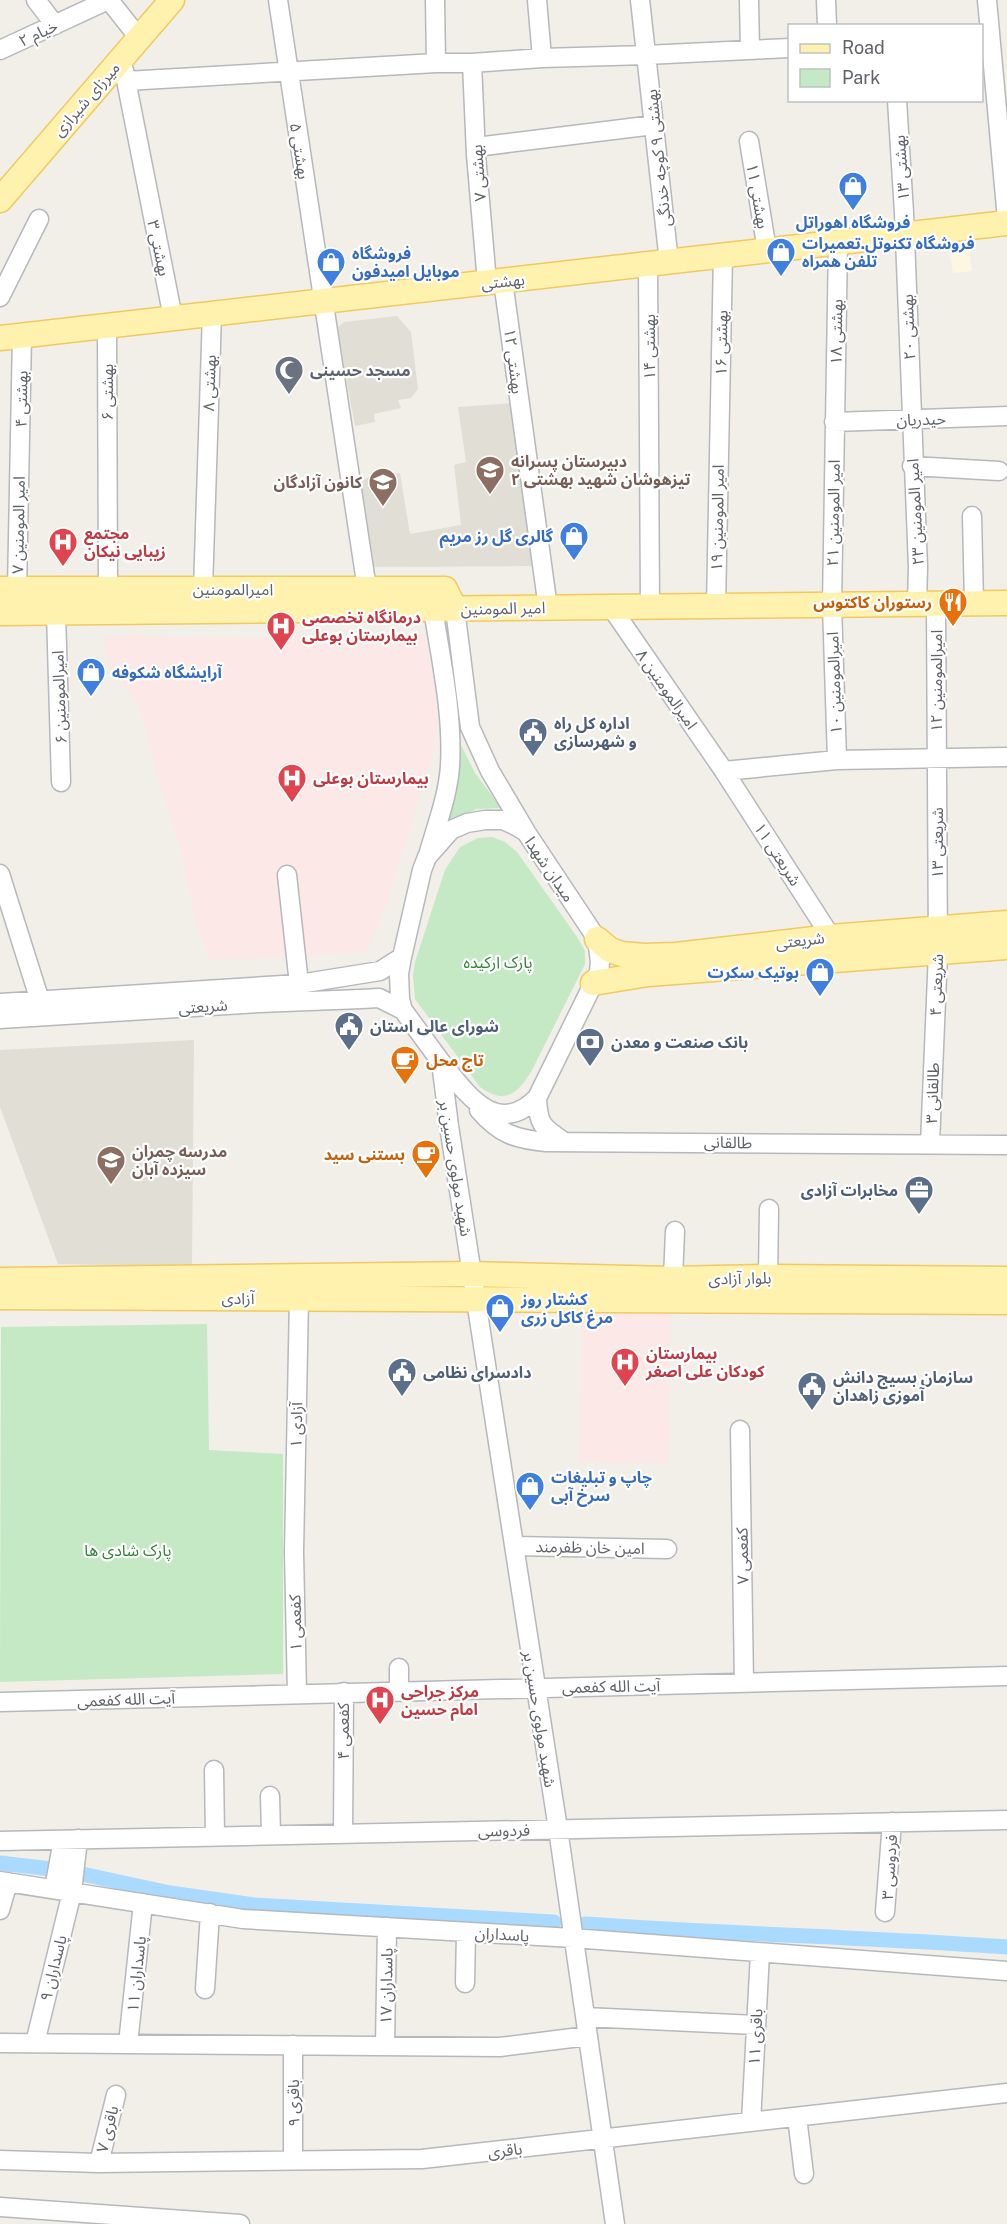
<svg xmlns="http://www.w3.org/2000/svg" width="1007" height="2224" font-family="'Public Sans','Noto Sans Arabic',sans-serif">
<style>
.commercial{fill:#fef7e0}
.education{fill:#e1ded6}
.medical{fill:#fce8e6}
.green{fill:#c5e8c5}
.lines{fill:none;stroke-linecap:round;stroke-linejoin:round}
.canal{stroke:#aadaff;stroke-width:15}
.minor-casing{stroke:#b5b8bc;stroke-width:21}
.major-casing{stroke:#f2c960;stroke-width:27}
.minor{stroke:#fff;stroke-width:18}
.major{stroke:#fff2af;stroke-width:24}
.labels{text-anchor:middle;stroke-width:4.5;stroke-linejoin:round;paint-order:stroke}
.street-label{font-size:16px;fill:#5f6368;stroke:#fff}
.shop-label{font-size:16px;font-weight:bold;fill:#366cbe;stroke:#fff;text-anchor:start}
.worship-label{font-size:16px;font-weight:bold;fill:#5b616d;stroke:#fff;text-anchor:start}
.education-label{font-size:16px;font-weight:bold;fill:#785e54;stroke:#fff;text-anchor:start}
.health-label{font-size:16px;font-weight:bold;fill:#be3a42;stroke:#fff;text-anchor:start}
.food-label{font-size:16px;font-weight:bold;fill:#c56008;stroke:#fff;text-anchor:end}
.service-label{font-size:16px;font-weight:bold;fill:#4e5e75;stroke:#fff;text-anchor:start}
.park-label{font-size:16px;fill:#348238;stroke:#fff}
</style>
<rect width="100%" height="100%" fill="#f1efe8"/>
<path class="commercial" d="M 968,241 L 972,271 L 953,273 L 949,248 L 945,244 Z"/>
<path class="education" d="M 397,316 L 411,332 L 418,389 L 411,398 L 398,400 L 401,408 L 374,414 L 375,422 L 355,426 L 337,328 L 344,322 Z
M 512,403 L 532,566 L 369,567 L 356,480 L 400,473 L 410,534 L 461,525 L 454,465 L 466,462 L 458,407 Z
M 194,1040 L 192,1267 L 58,1264 L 0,1107 L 0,1050 Z"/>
<path class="medical" d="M 428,635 L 438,714 L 433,753 L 385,908 L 366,952 L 210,960 L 196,922 L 183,857 L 160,784 L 141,709 L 122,681 L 111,673 L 104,636 L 326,639 Z
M 583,1311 L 671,1314 L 668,1464 L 579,1461 Z"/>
<path class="green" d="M 456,735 L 475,773 L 501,808 L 476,809 L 447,824 L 458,774 Z
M 492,837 L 505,842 L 517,852 L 577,937 L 585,951 L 585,964 L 531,1072 C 517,1094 505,1105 480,1087 L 415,999 L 413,975 L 415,962 L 445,870 L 460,847 L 478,838 Z
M 207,1324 L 209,1450 L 283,1454 L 283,1674 L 0,1682 L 1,1327 Z"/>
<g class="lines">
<path class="canal" d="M 0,1863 L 68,1871
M 82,1874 L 170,1893 L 254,1905 L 554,1922
M 585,1924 C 726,1934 866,1937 1007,1947"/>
<g class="minor-casing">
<path id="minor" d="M 36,0 L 55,25
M 109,0 L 139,38
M 278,0 L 367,589
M 435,0 L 436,63
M 537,0 L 542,58
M 640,0 L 669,262
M 749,0 L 750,50
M 826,0 L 827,26
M 987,0 L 1007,219
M 0,50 L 108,0
M 472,63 L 476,155 L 487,282
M 124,70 L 173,318
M 126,81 L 436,63 L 472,63 L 542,58 L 646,55 L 790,48
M 897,100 L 904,213 L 918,567 L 917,604
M 749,141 L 767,250
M 476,147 L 654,125
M 648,264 L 650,607
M 503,281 L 548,608
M 0,297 L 39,219
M 107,326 L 108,589
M 834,422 L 1007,416
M 912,466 L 999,471
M 972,516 L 974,603
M 17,589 L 22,336
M 203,589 L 212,314
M 716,606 L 723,255
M 611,607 L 724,771 L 831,937
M 455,609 L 470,727 L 490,771 L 525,830
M 56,613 L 61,782
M 837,760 L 832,605 L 838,242
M 724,771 L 837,760 L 1007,757
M 429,852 C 437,824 448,795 450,766 C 453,714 441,660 433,609
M 0,874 L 40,1001
M 287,875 L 299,984
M 0,1003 L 299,984 L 380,971 L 402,957
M 0,1019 L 259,1003 L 361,999 L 379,998 L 403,1010
M 441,1062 C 467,1094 496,1138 537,1098 L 599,972 L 600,962 L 597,939 L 526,832 L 514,825 L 503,820 L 485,820 L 467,823 L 451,830 L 427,857 L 422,870 L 402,957 L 399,974 L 400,999 L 403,1010 L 441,1062 L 449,1126 L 558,1829 L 615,2224
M 537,1098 C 538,1124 542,1127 563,1141
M 479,1110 C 500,1134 515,1139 546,1142 L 1007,1145
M 930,1144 L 938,952 L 936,604
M 768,1277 L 769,1209
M 673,1279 L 675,1231
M 740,1430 L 744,1683
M 514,1546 L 667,1549
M 399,1668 L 399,1690
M 297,1694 L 294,1552 L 299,1298
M 0,1702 L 1007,1676
M 214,1770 L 215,1836
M 270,1796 L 271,1835
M 343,1834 L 344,1692
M 0,1841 L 1007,1820
M 0,1881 L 243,1919 L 573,1938 L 1007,1971
M 54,1889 L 63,1840
M 0,1910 L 8,1882
M 885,1912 L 892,1822
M 465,1983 L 466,1932
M 205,1989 L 210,1913
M 585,2017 L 756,2025
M 0,2043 L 500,2047 L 588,2036
M 35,2043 L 72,1892 L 78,1839
M 128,2044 L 143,1903
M 293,2045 L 293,2160
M 385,2046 L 387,1927
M 797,2117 L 804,2174
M 751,2122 L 760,1953
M 0,2160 L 99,2163 L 422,2159 L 1007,2093
M 99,2163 L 116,2095
M 0,2207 L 240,2224"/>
</g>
<g class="major-casing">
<path id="major" d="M 0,200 L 172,0
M 0,338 L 1007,223
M 0,589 L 445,589 L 455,609
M 0,613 L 1007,603
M 597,939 L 610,950 L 622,954 L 644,956 L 676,955 L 831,937 L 1007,923
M 593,983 L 648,974 L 1007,947
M 0,1280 L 472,1274 L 670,1279 L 768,1277 L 1007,1279
M 0,1297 L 1007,1302"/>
</g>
<use href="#minor" class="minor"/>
<use href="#major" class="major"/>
</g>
<defs>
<g id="shop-pin" transform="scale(1.5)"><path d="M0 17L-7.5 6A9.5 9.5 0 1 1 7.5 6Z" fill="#3f7fe0" stroke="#fff"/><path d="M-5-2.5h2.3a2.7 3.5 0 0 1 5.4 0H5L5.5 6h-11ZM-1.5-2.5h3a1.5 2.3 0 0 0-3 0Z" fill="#fff"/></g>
<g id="mosque-pin" transform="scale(1.5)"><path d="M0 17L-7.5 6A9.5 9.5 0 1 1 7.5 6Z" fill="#6b7280" stroke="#fff"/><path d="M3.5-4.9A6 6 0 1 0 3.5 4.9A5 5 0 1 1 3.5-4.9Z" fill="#fff"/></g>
<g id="school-pin" transform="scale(1.5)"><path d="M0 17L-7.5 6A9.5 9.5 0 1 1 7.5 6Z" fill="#8d6e63" stroke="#fff"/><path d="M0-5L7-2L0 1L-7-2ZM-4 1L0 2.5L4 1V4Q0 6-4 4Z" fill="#fff"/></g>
<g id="hospital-pin" transform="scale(1.5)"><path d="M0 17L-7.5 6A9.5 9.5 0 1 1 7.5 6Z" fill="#e0444e" stroke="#fff"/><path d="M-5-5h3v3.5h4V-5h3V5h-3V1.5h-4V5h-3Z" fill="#fff"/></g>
<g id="restaurant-pin" transform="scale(1.5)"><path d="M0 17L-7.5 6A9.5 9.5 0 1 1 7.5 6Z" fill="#e8710a" stroke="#fff"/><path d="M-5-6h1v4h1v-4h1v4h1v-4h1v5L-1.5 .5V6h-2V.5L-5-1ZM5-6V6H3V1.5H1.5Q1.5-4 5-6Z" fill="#fff"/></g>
<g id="civic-pin" transform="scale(1.5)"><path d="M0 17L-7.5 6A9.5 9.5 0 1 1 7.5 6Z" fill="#5c6f8a" stroke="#fff"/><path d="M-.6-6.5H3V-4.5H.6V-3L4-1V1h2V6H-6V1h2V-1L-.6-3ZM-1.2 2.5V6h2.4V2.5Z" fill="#fff"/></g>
<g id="bank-pin" transform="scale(1.5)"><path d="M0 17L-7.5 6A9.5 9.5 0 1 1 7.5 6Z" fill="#5c6f8a" stroke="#fff"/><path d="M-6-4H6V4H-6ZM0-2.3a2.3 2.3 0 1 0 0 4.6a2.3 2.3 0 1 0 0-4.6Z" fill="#fff"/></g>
<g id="cafe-pin" transform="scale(1.5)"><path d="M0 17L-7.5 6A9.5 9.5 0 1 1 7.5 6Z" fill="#e8710a" stroke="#fff"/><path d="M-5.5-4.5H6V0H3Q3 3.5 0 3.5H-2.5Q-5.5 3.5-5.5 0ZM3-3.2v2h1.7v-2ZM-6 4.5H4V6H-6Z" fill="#fff"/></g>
<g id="office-pin" transform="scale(1.5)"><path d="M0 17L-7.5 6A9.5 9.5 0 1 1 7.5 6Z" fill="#5c6f8a" stroke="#fff"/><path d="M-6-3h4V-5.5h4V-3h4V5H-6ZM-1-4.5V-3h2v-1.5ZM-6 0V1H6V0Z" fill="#fff"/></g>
</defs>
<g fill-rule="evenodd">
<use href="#shop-pin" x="853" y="186"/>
<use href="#shop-pin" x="781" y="252"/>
<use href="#shop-pin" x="331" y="262"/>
<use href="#mosque-pin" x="289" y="370"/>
<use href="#school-pin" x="490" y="470"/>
<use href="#school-pin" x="383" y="482"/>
<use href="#shop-pin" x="574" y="536"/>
<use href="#hospital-pin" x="63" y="542"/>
<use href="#restaurant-pin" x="953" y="602"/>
<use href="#hospital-pin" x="281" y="626"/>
<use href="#shop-pin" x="91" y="672"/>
<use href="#civic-pin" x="533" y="732"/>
<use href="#hospital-pin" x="292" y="778"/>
<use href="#shop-pin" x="820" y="972"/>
<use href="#civic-pin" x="349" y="1026"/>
<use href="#bank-pin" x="590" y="1042"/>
<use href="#cafe-pin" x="405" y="1060"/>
<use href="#cafe-pin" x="426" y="1154"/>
<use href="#school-pin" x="111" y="1160"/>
<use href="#office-pin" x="919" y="1190"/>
<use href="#shop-pin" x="500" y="1308"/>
<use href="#hospital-pin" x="625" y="1362"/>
<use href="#civic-pin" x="402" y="1372"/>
<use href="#civic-pin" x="812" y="1386"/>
<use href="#shop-pin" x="530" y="1486"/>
<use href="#hospital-pin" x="380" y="1700"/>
</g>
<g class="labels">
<g class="street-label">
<text transform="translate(38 33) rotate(-25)" y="6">خیام ۲</text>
<text transform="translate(86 99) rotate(-49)" y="6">میرزای شیرازی</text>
<text transform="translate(300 151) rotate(81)" y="6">بهشتی ۵</text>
<text transform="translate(658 158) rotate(-96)" y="6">بهشتی ۹ کوچه خدنگی</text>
<text transform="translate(901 168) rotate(-94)" y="6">بهشتی ۱۳</text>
<text transform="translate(478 173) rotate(-94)" y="6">بهشتی ۷</text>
<text transform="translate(758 196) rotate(80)" y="6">بهشتی ۱۱</text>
<text transform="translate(159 248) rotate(78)" y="6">بهشتی ۳</text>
<text transform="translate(503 281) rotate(-6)" y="6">بهشتی</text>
<text transform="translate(908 327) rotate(-92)" y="6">بهشتی ۲۰</text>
<text transform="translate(836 332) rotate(-89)" y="6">بهشتی ۱۸</text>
<text transform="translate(721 343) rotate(-89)" y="6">بهشتی ۱۶</text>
<text transform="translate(649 347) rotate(-90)" y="6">بهشتی ۱۴</text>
<text transform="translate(514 361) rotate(83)" y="6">بهشتی ۱۲</text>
<text transform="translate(209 383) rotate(-88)" y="6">بهشتی ۸</text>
<text transform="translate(107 392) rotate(-90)" y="6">بهشتی ۶</text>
<text transform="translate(21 399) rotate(-89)" y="6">بهشتی ۴</text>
<text transform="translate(921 419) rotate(-2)" y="6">حیدریان</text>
<text transform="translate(915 512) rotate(-93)" y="6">امیر المومنین ۲۳</text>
<text transform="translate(833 513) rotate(-89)" y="6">امیر المومنین ۲۱</text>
<text transform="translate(717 518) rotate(-89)" y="6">امیر المومنین ۱۹</text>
<text transform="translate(18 525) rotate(-89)" y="6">امیر المومنین ۷</text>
<text x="233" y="595">امیرالمومنین</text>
<text transform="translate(503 608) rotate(-1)" y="6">امیر المومنین</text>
<text transform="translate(936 681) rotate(-90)" y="6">امیرالمومنین ۱۲</text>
<text transform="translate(834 683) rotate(-92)" y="6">امیرالمومنین ۱۰</text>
<text transform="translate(667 689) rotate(55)" y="6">امیرالمومنین ۸</text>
<text transform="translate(59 697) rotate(-92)" y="6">امیرالمومنین ۶</text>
<text transform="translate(937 843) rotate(-90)" y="6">شریعتی ۱۳</text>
<text transform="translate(778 854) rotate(57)" y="6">شریعتی ۱۱</text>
<text transform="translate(550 869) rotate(56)" y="6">میدان شهدا</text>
<text transform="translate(800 940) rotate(-7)" y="6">شریعتی</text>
<text transform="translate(936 985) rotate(-88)" y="6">شریعتی ۴</text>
<text transform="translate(203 1006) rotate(-4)" y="6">شریعتی</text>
<text transform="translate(932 1093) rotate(-88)" y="6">طالقانی ۳</text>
<text transform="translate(728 1142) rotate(1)" y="6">طالقانی</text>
<text transform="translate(456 1168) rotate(81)" y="6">شهید مولوی حسین بر</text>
<text transform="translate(740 1278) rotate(-1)" y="6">بلوار آزادی</text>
<text x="238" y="1304">آزادی</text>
<text transform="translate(296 1425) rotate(-89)" y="6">آزادی ۱</text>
<text transform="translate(590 1547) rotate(1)" y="6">امین خان ظفرمند</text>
<text transform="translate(742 1556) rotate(-91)" y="6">کفعمی ۷</text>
<text transform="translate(295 1623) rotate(-91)" y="6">کفعمی ۱</text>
<text transform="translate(611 1686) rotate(-1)" y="6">آیت الله کفعمی</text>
<text transform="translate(126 1699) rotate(-2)" y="6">آیت الله کفعمی</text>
<text transform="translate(540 1719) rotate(81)" y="6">شهید مولوی حسین بر</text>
<text transform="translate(343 1731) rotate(-90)" y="6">کفعمی ۴</text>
<text transform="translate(504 1830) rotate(-1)" y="6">فردوسی</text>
<text transform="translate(889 1867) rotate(-86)" y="6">فردوسی ۳</text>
<text transform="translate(502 1934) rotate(3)" y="6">پاسداران</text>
<text transform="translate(53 1968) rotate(-76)" y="6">پاسداران ۹</text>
<text transform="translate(136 1974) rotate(-84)" y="6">پاسداران ۱۱</text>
<text transform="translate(386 1986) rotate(-89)" y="6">پاسداران ۱۷</text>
<text transform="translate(755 2037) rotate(-87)" y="6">باقری ۱۱</text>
<text transform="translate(293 2103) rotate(-90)" y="6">باقری ۹</text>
<text transform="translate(107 2129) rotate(-76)" y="6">باقری ۷</text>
<text transform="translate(505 2150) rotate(-6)" y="6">باقری</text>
</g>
<g class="shop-label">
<text x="853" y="228" text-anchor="middle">فروشگاه اهوراتل</text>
<text x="802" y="249">فروشگاه تکنوتل.تعمیرات<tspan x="802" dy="18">تلفن همراه</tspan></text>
<text x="352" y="259">فروشگاه<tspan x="352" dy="18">موبایل امیدفون</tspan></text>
<text x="553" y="542" text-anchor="end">گالری گل رز مریم</text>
<text x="112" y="678">آرایشگاه شکوفه</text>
<text x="799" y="978" text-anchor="end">بوتیک سکرت</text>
<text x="521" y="1305">کشتار روز<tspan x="521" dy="18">مرغ کاکل زری</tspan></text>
<text x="551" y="1483">چاپ و تبلیغات<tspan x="551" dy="18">سرخ آبی</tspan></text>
</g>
<g class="worship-label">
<text x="310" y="376">مسجد حسینی</text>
</g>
<g class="education-label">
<text x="511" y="467">دبیرستان پسرانه<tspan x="511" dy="18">تیزهوشان شهید بهشتی ۲</tspan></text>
<text x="362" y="488" text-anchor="end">کانون آزادگان</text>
<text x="132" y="1157">مدرسه چمران<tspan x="132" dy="18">سیزده آبان</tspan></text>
</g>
<g class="health-label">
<text x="84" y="539">مجتمع<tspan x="84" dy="18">زیبایی نیکان</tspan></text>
<text x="302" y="623">درمانگاه تخصصی<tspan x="302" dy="18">بیمارستان بوعلی</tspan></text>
<text x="313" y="784">بیمارستان بوعلی</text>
<text x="646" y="1359">بیمارستان<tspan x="646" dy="18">کودکان علی اصغر</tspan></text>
<text x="401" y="1697">مرکز جراحی<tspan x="401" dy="18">امام حسین</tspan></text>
</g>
<g class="food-label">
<text x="932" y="608">رستوران کاکتوس</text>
<text x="426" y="1066" text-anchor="start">تاج محل</text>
<text x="405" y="1160">بستنی سید</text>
</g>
<g class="service-label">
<text x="554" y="729">اداره کل راه<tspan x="554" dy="18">و شهرسازی</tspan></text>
<text x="370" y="1032">شورای عالی استان</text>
<text x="611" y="1048">بانک صنعت و معدن</text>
<text x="898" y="1196" text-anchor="end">مخابرات آزادی</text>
<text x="423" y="1378">دادسرای نظامی</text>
<text x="833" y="1383">سازمان بسیج دانش<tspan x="833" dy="18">آموزی زاهدان</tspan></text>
</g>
<g class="park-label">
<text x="498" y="968">پارک ارکیده</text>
<text x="128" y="1556">پارک شادی ها</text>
</g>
</g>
<rect x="788" y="24" width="195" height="78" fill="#ffffff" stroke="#bfc1c3" stroke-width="1.5"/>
<rect x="800" y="44" width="30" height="9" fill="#fff2af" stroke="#bfc1c3" stroke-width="1.5"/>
<text x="842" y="54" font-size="18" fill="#5f6368">Road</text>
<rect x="800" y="69" width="30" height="18" fill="#c5e8c5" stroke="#bfc1c3" stroke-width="1.5"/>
<text x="842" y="84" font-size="18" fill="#5f6368">Park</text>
</svg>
